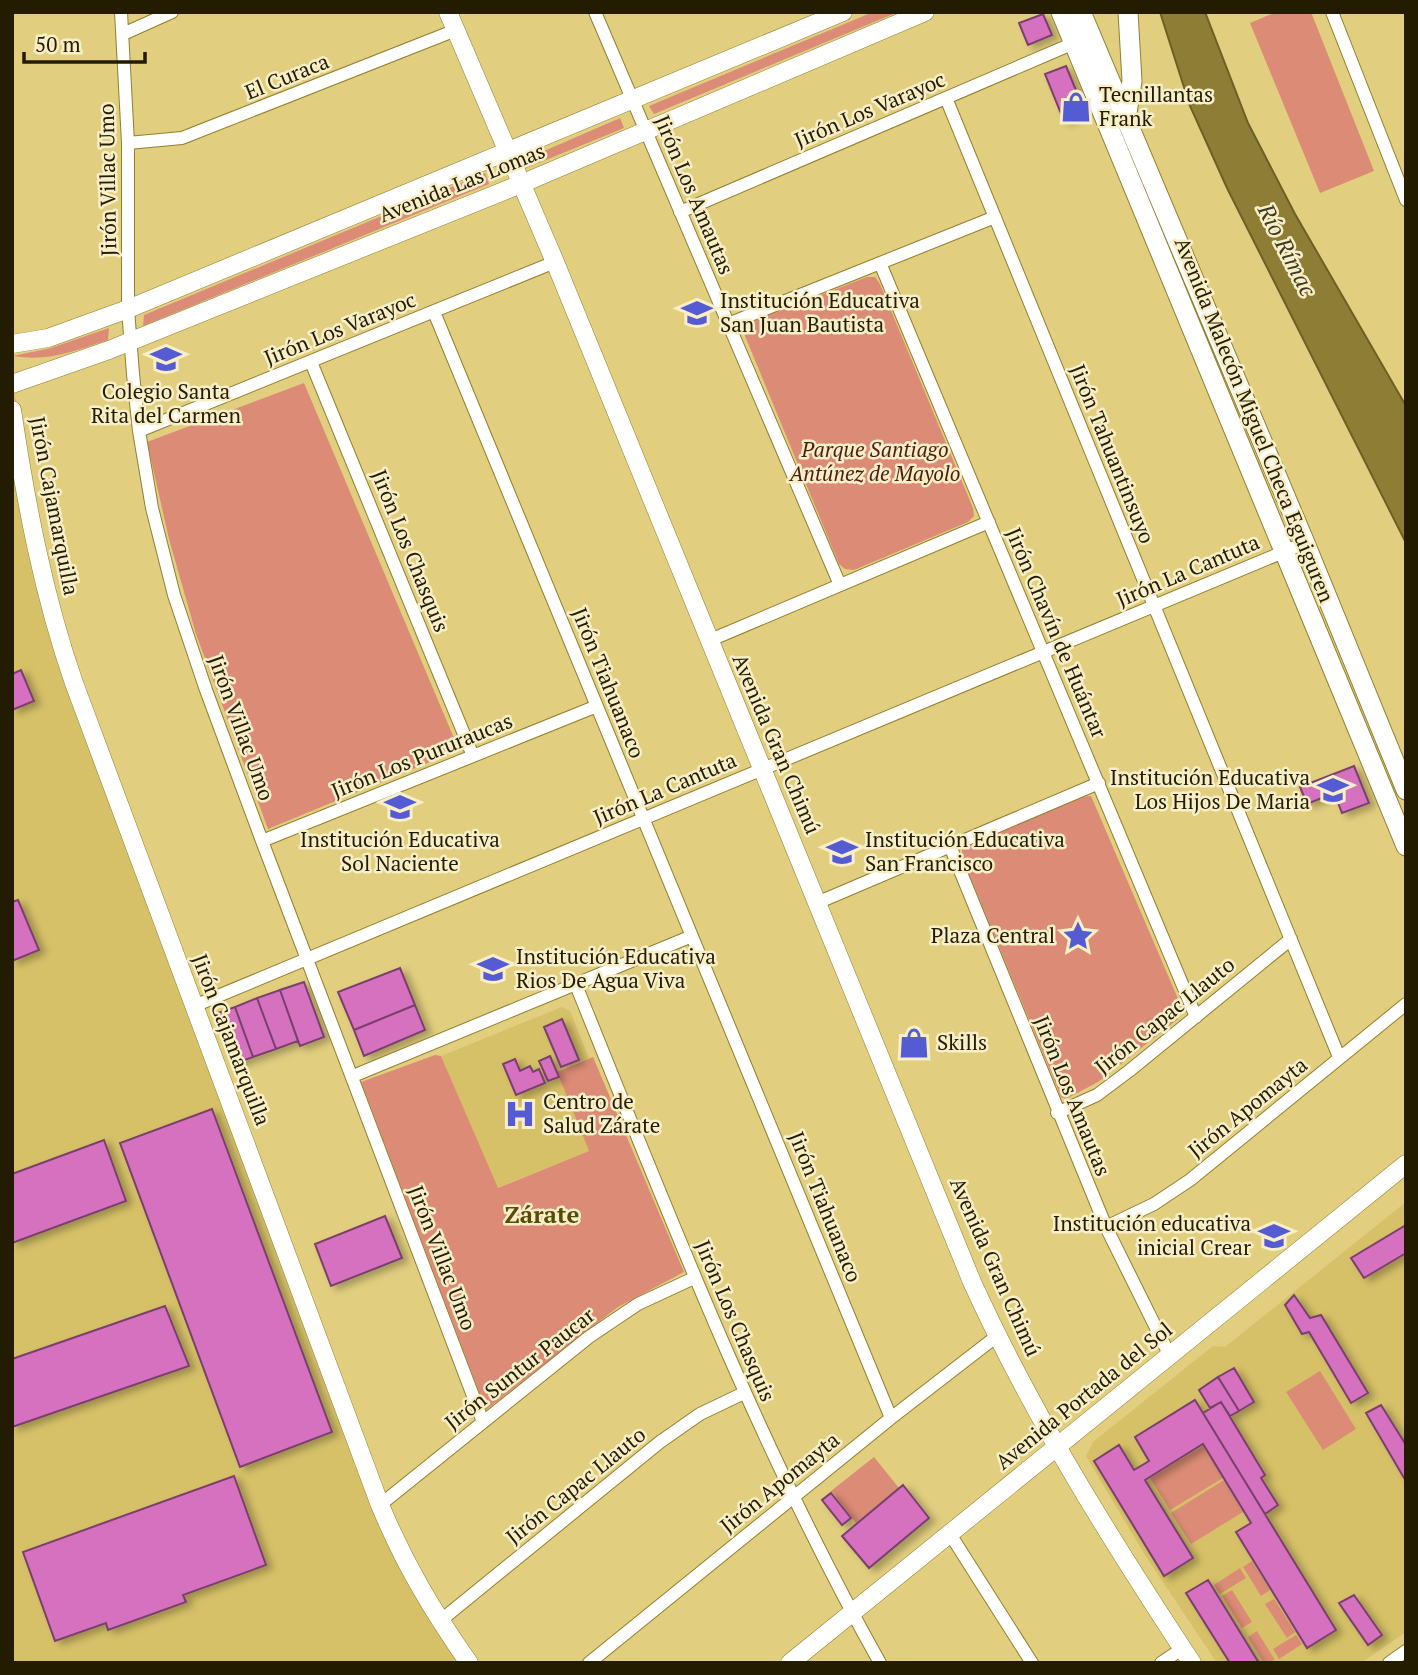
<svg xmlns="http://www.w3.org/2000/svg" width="1418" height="1675" font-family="'PT Serif',serif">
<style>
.built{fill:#d6c168}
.green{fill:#dc8c76}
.water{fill:#8d7d35;stroke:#6d6025;stroke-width:2}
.building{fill:#d571bf;stroke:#7a3f6d;stroke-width:2;filter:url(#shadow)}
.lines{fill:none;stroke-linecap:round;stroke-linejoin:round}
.street-casing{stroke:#927f2e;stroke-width:14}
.secondary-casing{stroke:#927f2e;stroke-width:19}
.primary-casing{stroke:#927f2e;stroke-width:21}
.street{stroke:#fff;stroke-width:12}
.secondary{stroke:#fff;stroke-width:18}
.primary{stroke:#fff;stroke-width:19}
.labels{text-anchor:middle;stroke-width:5;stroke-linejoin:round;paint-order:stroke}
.street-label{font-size:21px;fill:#231c00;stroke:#f8efc8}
.poi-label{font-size:21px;fill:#231c00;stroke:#f8efc8;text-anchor:start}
.park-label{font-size:21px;font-style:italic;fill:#4c1d11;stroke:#f8efc8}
.water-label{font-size:23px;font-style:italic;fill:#3f3a23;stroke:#f8efc8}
.quarter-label{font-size:24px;font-weight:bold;fill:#594b07;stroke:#f8efc8}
</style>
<defs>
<filter id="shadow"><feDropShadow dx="6" dy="3.5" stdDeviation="3.5" flood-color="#0004"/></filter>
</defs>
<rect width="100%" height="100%" fill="#e1ce7e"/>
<path class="built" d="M 12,377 L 38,543 L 77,690 L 379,1497 L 436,1613 L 474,1663 L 12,1663 Z
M 562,1007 L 570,1011 L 589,1058 L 557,1072 L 589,1151 L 497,1188 L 441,1056 Z
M 1406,1202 L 1406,1632 L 1361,1663 L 1217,1663 L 1145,1555 L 1086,1456 L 1093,1442 L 1213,1346 L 1225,1347 Z"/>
<path class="green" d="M 873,12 L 898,12 L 654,114 L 649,106 Z
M 1276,12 L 1311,12 L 1374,171 L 1320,193 L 1250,23 Z
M 620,118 L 624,128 L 524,169 L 521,161 Z
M 485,173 L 489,184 L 143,326 L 144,315 Z
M 867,277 L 875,277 L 880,284 L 973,508 L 974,516 L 968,522 L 854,570 L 845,569 L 839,564 L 745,336 L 745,328 L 749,323 Z
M 109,328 L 108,340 C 73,351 49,362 13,356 L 51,348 Z
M 304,383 L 459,750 L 268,829 L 196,634 L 169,539 L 147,442 Z
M 1091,796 L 1182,1008 L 1178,1019 L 1098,1082 L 1066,1099 L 1061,1097 L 962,857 L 962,849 L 967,844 L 1083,797 Z
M 435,1055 L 441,1056 L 498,1188 L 589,1151 L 557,1072 L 593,1057 L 684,1272 L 618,1307 L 486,1410 L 361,1082 Z
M 1320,1371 L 1356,1429 L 1323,1450 L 1286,1392 Z
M 1203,1446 L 1223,1478 L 1170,1510 L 1150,1478 Z
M 874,1457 L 899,1488 L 856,1523 L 831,1491 Z
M 1224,1480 L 1243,1512 L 1191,1544 L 1171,1513 Z
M 1252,1561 L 1270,1590 L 1261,1596 L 1243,1567 Z
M 1240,1568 L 1246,1578 L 1220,1594 L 1214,1585 Z
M 1232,1590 L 1252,1622 L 1242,1628 L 1222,1596 Z
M 1274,1599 L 1295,1632 L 1287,1638 L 1265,1604 Z
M 1257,1631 L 1275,1660 L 1264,1663 L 1248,1637 Z
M 1296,1635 L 1302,1644 L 1279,1659 L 1273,1649 Z"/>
<path class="water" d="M 1160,12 L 1205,12 L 1248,123 L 1295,214 L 1406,406 L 1406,543 L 1227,188 L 1190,106 Z"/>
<path class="building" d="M 1043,14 L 1052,35 L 1028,45 L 1019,23 Z
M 1066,66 L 1085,112 L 1064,121 L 1045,74 Z
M 21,670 L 34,701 L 12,710 L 12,674 Z
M 1354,766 L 1369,803 L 1342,813 L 1334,793 L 1307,804 L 1300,787 Z
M 18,900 L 39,950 L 12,961 L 12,902 Z
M 400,968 L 415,1005 L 354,1030 L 338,992 Z
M 304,982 L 324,1037 L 300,1046 L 280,990 Z
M 280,990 L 298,1041 L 276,1049 L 257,998 Z
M 257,998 L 276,1049 L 253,1057 L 235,1007 Z
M 415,1005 L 425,1030 L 364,1056 L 354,1030 Z
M 235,1007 L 253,1057 L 234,1064 L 215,1014 Z
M 562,1019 L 579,1060 L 561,1067 L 544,1027 Z
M 550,1056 L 559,1077 L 548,1081 L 539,1061 Z
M 515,1059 L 520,1071 L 530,1066 L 533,1072 L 539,1069 L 545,1083 L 516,1095 L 503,1064 Z
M 212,1109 L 332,1432 L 240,1467 L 120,1143 Z
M 104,1140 L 126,1201 L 12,1243 L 12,1174 Z
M 385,1216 L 402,1258 L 331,1286 L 315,1244 Z
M 1406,1225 L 1406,1253 L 1364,1278 L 1351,1258 Z
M 1294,1295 L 1310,1318 L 1321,1315 L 1368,1393 L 1351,1403 L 1309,1332 L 1302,1334 L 1285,1305 Z
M 165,1306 L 189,1366 L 12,1427 L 12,1359 Z
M 1234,1368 L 1254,1402 L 1239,1411 L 1218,1377 Z
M 1218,1377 L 1239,1411 L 1230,1416 L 1221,1402 L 1210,1408 L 1199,1390 Z
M 1195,1400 L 1336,1630 L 1307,1648 L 1236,1532 L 1251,1523 L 1203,1444 L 1145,1480 L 1193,1558 L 1164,1576 L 1094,1461 L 1119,1445 L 1134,1470 L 1149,1461 L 1135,1437 Z
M 1221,1402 L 1265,1475 L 1261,1478 L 1278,1505 L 1265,1514 L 1203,1413 Z
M 1381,1405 L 1406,1445 L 1406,1477 L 1404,1478 L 1366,1413 Z
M 234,1476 L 266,1565 L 183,1595 L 186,1602 L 108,1630 L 106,1623 L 55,1641 L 23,1552 Z
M 903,1485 L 929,1518 L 869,1568 L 842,1536 Z
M 831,1493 L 851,1518 L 842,1525 L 822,1500 Z
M 1208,1580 L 1259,1663 L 1230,1663 L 1186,1593 Z
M 1354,1595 L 1382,1635 L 1368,1645 L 1339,1603 Z"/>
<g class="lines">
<g class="street-casing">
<path id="street" d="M 121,12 L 128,143 L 128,309 L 133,374 L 139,431 L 152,508 L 174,595 L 206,690 L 262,841 L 483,1422
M 595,12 L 840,585
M 1332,12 L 1406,200
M 123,34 L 172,12
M 946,98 L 1339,1057
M 128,143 L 182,138 L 456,30
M 680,212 L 1074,43
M 880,263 L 1196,1017
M 434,312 L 891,1418
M 728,324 L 995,217
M 311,362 L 473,756
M 139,431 L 555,262
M 708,641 L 989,522
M 262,841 L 597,706
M 950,846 L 1106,1227 L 1170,1356
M 819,902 L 1099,783
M 576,985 C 669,1215 758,1446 880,1663
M 194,1006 L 1305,543
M 353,1076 L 692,936
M 1057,1113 L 1097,1095 L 1129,1071 L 1291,939
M 1106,1227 L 1154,1204 L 1190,1180 L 1406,1004
M 380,1505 L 589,1337 L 638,1304 L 694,1278
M 950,1534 L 1032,1663
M 440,1621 L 660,1442 L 700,1414 L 744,1393
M 589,1663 L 891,1418 L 997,1336
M 1161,1663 L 1183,1648
M 1389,1663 L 1406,1651"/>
</g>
<g class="secondary-casing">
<path id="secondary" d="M 448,12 L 555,262 L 972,1282 C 1033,1416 1111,1540 1192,1663
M 12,344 L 48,338 L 128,309 L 843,12
M 12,384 L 109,350 L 521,184 L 925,12
M 12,410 C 26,503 43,594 74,683 L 380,1505 C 405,1565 432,1610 469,1663
M 790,1663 L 1406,1164"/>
</g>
<g class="primary-casing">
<path id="primary" d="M 1061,12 L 1406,846
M 1081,12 L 1305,543 L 1406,790
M 1126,119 L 1132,81 L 1128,12"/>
</g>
<use href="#street" class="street"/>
<use href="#secondary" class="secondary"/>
<use href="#primary" class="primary"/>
</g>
<defs>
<g id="shop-bare" transform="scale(2.415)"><path d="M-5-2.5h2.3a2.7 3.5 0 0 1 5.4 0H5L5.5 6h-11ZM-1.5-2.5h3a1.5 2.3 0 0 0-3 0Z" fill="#555cd3" stroke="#f8efc8" stroke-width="2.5" paint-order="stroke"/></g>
<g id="school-bare" transform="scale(2.415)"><path d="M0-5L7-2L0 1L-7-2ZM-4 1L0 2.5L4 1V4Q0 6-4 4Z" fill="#555cd3" stroke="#f8efc8" stroke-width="2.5" paint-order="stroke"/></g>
<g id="sight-bare" transform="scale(2.415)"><path d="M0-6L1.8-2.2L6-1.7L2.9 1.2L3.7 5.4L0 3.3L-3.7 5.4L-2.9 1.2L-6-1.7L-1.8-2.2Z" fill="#555cd3" stroke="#f8efc8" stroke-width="2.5" paint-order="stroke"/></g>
<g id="hospital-bare" transform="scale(2.415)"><path d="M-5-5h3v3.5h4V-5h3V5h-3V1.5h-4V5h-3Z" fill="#555cd3" stroke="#f8efc8" stroke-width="2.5" paint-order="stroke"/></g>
</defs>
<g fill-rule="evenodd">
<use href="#shop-bare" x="1076" y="107"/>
<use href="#school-bare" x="697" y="313"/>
<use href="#school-bare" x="166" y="359"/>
<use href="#school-bare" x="1333" y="790"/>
<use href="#school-bare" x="400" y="807"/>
<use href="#school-bare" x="842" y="852"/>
<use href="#sight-bare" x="1078" y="936"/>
<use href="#school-bare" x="493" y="969"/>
<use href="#shop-bare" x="914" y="1043"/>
<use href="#hospital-bare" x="520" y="1114"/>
<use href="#school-bare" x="1274" y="1236"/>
</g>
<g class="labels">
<g class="street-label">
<text transform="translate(287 77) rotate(-22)" y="7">El Curaca</text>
<text transform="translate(870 110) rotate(-23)" y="7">Jirón Los Varayoc</text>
<text transform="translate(108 180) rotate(-91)" y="7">Jirón Villac Umo</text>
<text transform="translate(462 183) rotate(-22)" y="7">Avenida Las Lomas</text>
<text transform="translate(694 195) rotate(67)" y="7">Jirón Los Amautas</text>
<text transform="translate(340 329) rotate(-22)" y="7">Jirón Los Varayoc</text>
<text transform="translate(1254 420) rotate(68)" y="7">Avenida Malecón Miguel Checa Eguiguren</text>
<text transform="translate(1112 454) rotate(68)" y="7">Jirón Tahuantinsuyo</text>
<text transform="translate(54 506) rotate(79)" y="7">Jirón Cajamarquilla</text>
<text transform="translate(410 551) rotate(68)" y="7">Jirón Los Chasquis</text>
<text transform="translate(1188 571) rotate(-23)" y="7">Jirón La Cantuta</text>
<text transform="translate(1056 633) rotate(67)" y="7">Jirón Chavín de Huántar</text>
<text transform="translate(608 683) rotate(68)" y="7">Jirón Tiahuanaco</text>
<text transform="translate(241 728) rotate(70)" y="7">Jirón Villac Umo</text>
<text transform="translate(776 744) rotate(67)" y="7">Avenida Gran Chimú</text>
<text transform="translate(422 756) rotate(-22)" y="7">Jirón Los Pururaucas</text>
<text transform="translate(665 789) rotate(-23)" y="7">Jirón La Cantuta</text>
<text transform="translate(1165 1016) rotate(-39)" y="7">Jirón Capac Llauto</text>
<text transform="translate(231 1040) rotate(69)" y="7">Jirón Cajamarquilla</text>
<text transform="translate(1072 1096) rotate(68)" y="7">Jirón Los Amautas</text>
<text transform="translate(1248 1108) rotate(-39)" y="7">Jirón Apomayta</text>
<text transform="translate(825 1207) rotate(68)" y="7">Jirón Tiahuanaco</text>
<text transform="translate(442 1258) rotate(69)" y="7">Jirón Villac Umo</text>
<text transform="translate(995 1267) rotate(66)" y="7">Avenida Gran Chimú</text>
<text transform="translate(735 1321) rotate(67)" y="7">Jirón Los Chasquis</text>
<text transform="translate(520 1369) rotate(-38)" y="7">Jirón Suntur Paucar</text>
<text transform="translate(1084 1396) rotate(-39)" y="7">Avenida Portada del Sol</text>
<text transform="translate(780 1483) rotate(-39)" y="7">Jirón Apomayta</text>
<text transform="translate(576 1486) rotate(-39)" y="7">Jirón Capac Llauto</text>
</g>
<g class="poi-label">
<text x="1099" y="102">Tecnillantas<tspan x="1099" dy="24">Frank</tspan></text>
<text x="720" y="308">Institución Educativa<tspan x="720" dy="24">San Juan Bautista</tspan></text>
<text x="166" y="399" text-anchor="middle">Colegio Santa<tspan x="166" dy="24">Rita del Carmen</tspan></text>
<text x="1310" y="785" text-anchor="end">Institución Educativa<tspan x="1310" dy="24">Los Hijos De Maria</tspan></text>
<text x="400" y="847" text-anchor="middle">Institución Educativa<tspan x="400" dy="24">Sol Naciente</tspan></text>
<text x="865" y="847">Institución Educativa<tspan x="865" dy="24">San Francisco</tspan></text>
<text x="1055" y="943" text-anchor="end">Plaza Central</text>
<text x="516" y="964">Institución Educativa<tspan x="516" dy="24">Rios De Agua Viva</tspan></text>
<text x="937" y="1050">Skills</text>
<text x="543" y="1109">Centro de<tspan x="543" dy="24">Salud Zárate</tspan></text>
<text x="1251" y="1231" text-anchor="end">Institución educativa<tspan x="1251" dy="24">inicial Crear</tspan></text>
</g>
<g class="park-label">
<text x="875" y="457">Parque Santiago<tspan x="875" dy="24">Antúnez de Mayolo</tspan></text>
</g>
<g class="water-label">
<text transform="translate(1287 250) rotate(63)" y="8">Río Rímac</text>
</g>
<g class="quarter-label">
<text x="542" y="1223">Zárate</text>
</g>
</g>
<rect width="1418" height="1675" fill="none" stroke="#231c00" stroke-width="28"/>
<path d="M24 52v10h121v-10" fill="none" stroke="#231c00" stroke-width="3.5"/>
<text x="35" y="52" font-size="21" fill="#231c00" stroke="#f8efc8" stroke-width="5" paint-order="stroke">50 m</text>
</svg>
